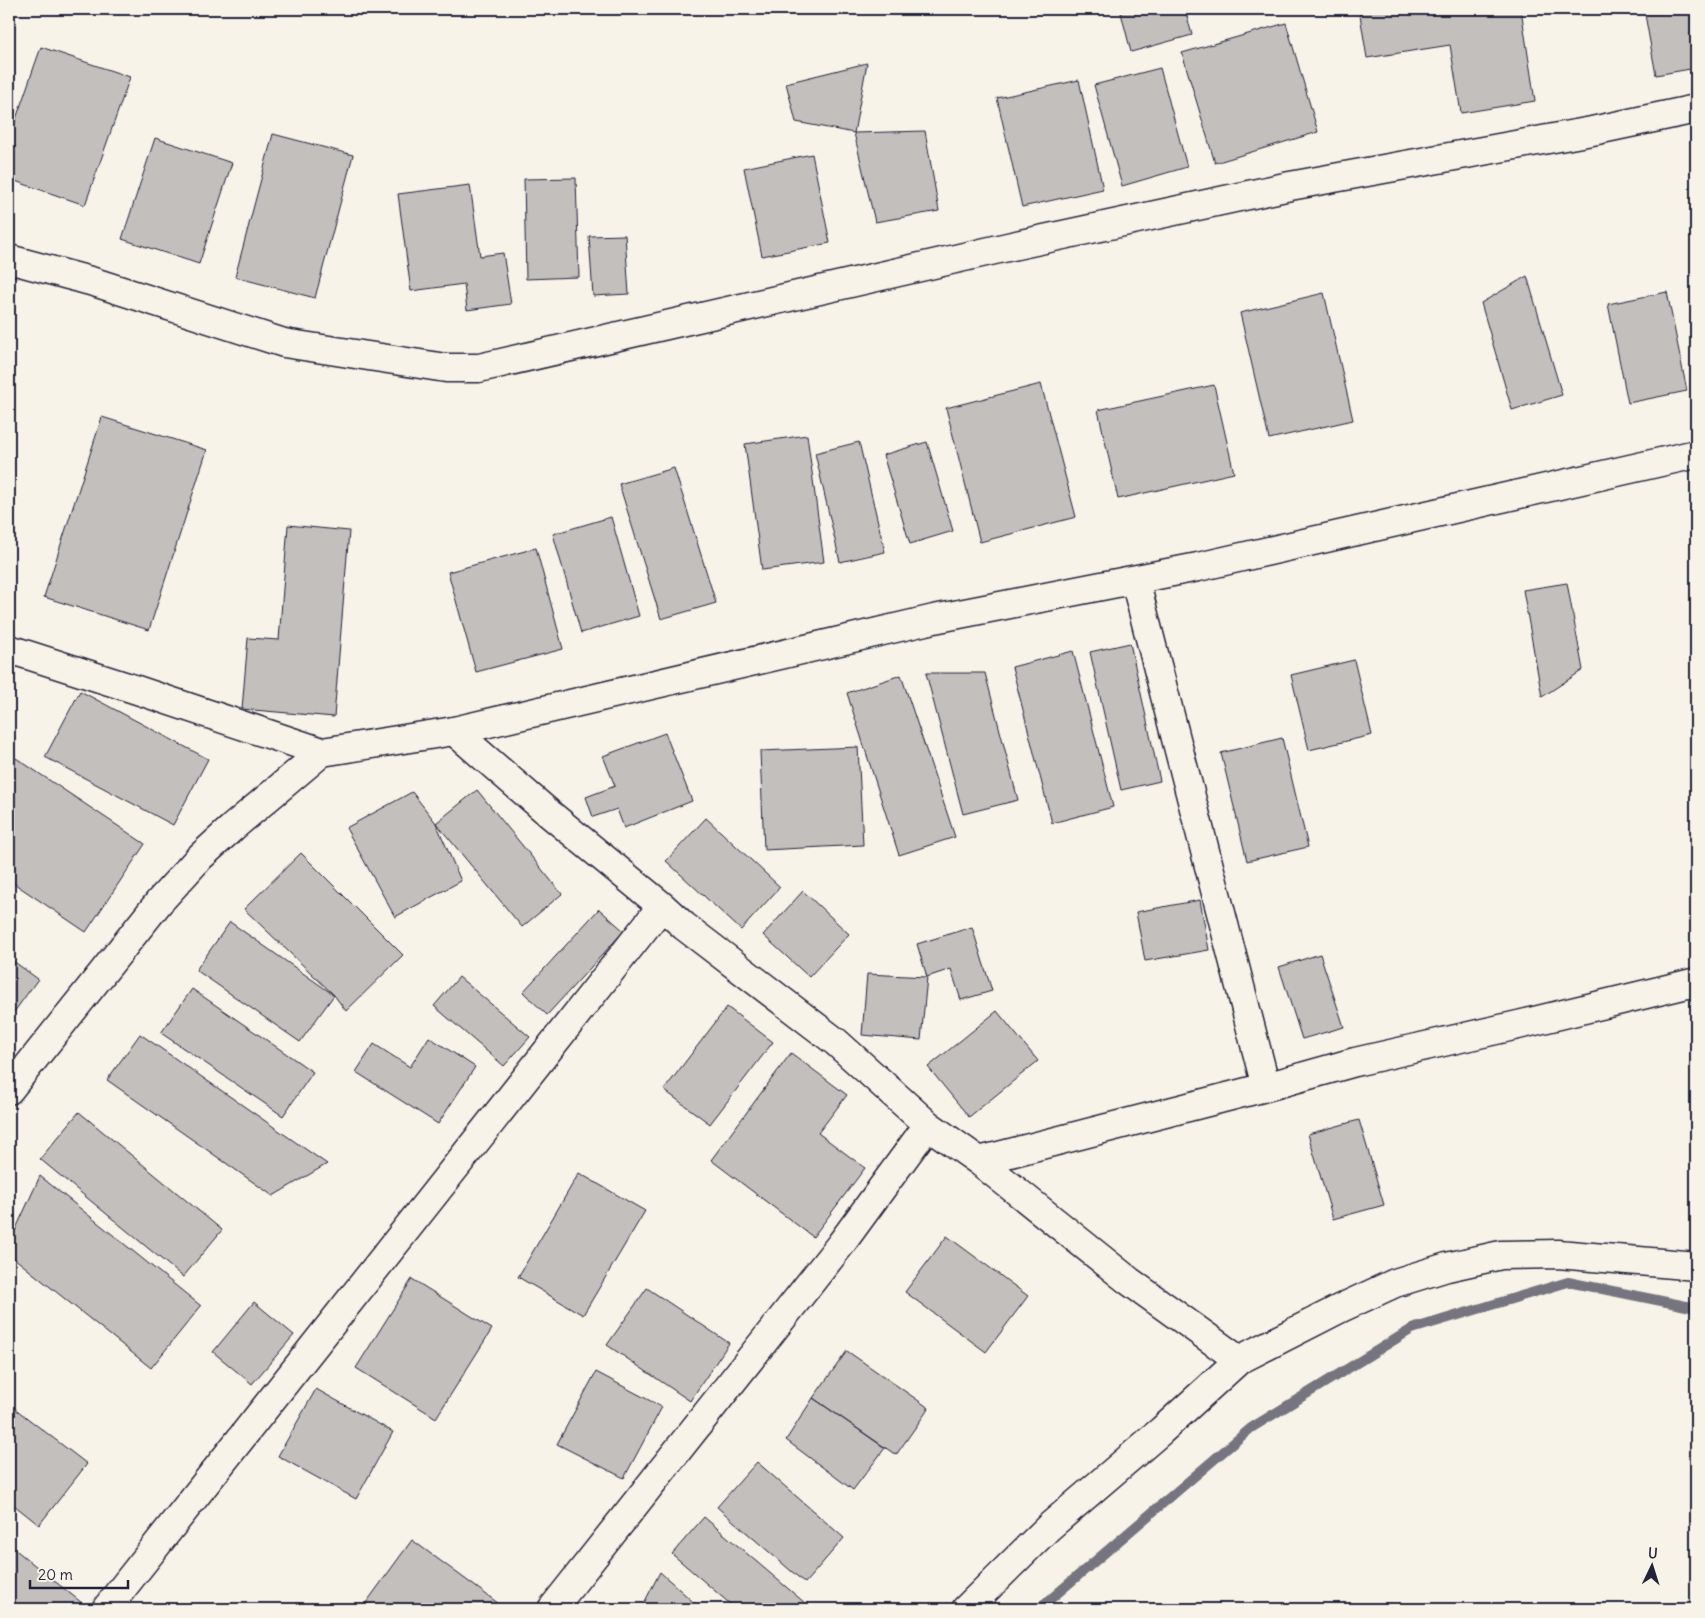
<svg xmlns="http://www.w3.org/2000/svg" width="1705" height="1618" font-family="Delius,sans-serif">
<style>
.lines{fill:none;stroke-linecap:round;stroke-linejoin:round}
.stream{stroke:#76747f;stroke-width:10}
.building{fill:#c2bfbd;stroke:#22223b}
.minor-casing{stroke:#22223b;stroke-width:31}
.secondary-casing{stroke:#22223b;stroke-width:31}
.minor{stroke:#f7f3e8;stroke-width:28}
.secondary{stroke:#f7f3e8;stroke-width:28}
</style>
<rect width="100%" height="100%" fill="#f7f3e8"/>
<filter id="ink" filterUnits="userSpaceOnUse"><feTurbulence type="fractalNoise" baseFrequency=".02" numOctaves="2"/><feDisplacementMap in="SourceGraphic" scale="10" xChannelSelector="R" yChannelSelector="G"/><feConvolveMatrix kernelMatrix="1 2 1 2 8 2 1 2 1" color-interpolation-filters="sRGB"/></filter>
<g filter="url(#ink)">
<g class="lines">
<path class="stream" d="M 1039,1609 L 1251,1428 L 1412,1329 L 1568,1282 L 1696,1308"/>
</g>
<path class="building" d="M 1120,9 L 1185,9 L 1192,35 L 1131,52 Z
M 1359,9 L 1521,9 L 1535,101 L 1461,113 L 1450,45 L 1367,58 Z
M 1644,9 L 1696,9 L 1696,68 L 1656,75 Z
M 1286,23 L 1318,132 L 1215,163 L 1182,53 Z
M 41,47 L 130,77 L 85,205 L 9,179 L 9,139 Z
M 867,63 L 854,133 L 796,122 L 786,83 Z
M 1160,68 L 1187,167 L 1122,186 L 1094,85 Z
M 1079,80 L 1103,189 L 1022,207 L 997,98 Z
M 925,131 L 939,211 L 875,222 L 854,133 Z
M 273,134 L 353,155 L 315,298 L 235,277 Z
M 155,138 L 232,163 L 199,264 L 122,239 Z
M 812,154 L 830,243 L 762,256 L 744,168 Z
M 576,178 L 579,277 L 526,279 L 524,179 Z
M 470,185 L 480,256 L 503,253 L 511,304 L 467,310 L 464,284 L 411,291 L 398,194 Z
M 625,235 L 629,294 L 593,296 L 589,236 Z
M 1527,276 L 1562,395 L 1512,410 L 1481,303 Z
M 1667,292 L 1687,391 L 1628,403 L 1608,304 Z
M 1324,293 L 1353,420 L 1269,439 L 1240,313 Z
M 1041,384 L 1076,517 L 980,542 L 946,408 Z
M 1214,385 L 1234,473 L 1118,499 L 1098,410 Z
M 102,417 L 207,450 L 149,630 L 44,597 Z
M 807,435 L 824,562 L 762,570 L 745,444 Z
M 859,442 L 885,552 L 840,562 L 815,453 Z
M 927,442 L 953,531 L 910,544 L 883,455 Z
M 674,468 L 716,603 L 661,619 L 619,484 Z
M 611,517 L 639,616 L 581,633 L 553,534 Z
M 288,525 L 349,531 L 334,717 L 242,709 L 248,638 L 279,640 Z
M 536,548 L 563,649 L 476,672 L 448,572 Z
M 1567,583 L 1583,670 L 1542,697 L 1523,590 Z
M 1130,643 L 1160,781 L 1121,790 L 1090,652 Z
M 1073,651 L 1113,807 L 1052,823 L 1012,667 Z
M 1354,660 L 1372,735 L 1309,750 L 1291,675 Z
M 926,673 L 985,673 L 1018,800 L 963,814 Z
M 901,675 L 955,837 L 899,855 L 847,693 Z
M 80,691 L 208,759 L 173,825 L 45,757 Z
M 665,733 L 692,801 L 624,828 L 617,809 L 593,817 L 586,797 L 615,786 L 603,756 Z
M 1282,738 L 1308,847 L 1247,861 L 1221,753 Z
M 858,747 L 863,845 L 764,850 L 760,751 Z
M 16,758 L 145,844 L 86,932 L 9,880 L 9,769 Z
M 477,790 L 562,894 L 522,927 L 436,823 Z
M 412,792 L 436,823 L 461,881 L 395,917 L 346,828 Z
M 706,818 L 780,887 L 741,930 L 666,861 Z
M 301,853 L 403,955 L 346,1011 L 334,995 L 244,909 Z
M 803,891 L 849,934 L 809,977 L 763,935 Z
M 1200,900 L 1209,950 L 1145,961 L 1136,912 Z
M 599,909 L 624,931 L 547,1015 L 523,992 Z
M 230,922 L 334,995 L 300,1042 L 196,970 Z
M 972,927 L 992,991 L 961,1000 L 951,969 L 927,977 L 917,944 Z
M 1320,954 L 1344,1027 L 1302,1039 L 1279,967 Z
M 9,958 L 38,979 L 9,1019 Z
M 867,974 L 927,977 L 921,1040 L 862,1035 Z
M 459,977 L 530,1037 L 504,1066 L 434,1006 Z
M 192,989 L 313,1072 L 283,1116 L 161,1033 Z
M 727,1007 L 773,1042 L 710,1124 L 664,1090 Z
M 997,1011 L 1038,1061 L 969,1117 L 928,1067 Z
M 140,1034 L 327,1164 L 273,1196 L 107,1080 Z
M 429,1037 L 475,1067 L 438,1124 L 356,1072 L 374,1044 L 410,1067 Z
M 791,1053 L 847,1095 L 818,1133 L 865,1168 L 813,1237 L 711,1160 Z
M 79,1112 L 222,1230 L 183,1277 L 40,1159 Z
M 1359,1120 L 1384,1205 L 1333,1219 L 1308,1134 Z
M 579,1173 L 645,1211 L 583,1315 L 518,1277 Z
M 40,1176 L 201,1306 L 151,1368 L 9,1254 L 9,1244 Z
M 947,1236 L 1028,1296 L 986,1352 L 905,1292 Z
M 412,1279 L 492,1329 L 436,1418 L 356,1368 Z
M 647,1288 L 729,1343 L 690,1401 L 607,1345 Z
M 254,1302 L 294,1335 L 252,1384 L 213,1352 Z
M 847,1351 L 929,1408 L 896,1455 L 813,1398 Z
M 596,1372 L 662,1407 L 624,1478 L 557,1444 Z
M 316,1389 L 393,1432 L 356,1499 L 278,1456 Z
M 813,1398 L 885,1448 L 853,1490 L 786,1440 Z
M 9,1404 L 87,1464 L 39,1525 L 9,1501 Z
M 757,1462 L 844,1538 L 805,1583 L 717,1507 Z
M 704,1517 L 812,1609 L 736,1609 L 672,1554 Z
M 412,1540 L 506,1609 L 375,1609 L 366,1603 Z
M 12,1547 L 87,1607 L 86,1609 L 9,1609 L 9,1551 Z
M 660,1572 L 701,1609 L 641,1609 Z"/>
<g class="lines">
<g class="minor-casing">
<path id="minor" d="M 9,259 L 94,282 L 284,343 L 446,368 L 479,368 L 1012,246 L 1290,186 L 1592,131 L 1696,109
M 1135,580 L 1266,1087
M 454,731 L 551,815 L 662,906 L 684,926 L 836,1042 L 928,1125 L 979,1161 L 1129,1281 L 1239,1360
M 979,1161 L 1266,1087 L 1355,1062 L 1518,1025 L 1696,982
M 106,1609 L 662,906
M 552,1609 L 841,1244 L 928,1125
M 966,1609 L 1049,1527 L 1161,1431 L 1239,1360 L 1341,1308 L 1395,1283 L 1447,1267 L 1501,1255 L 1558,1254 L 1696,1266"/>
</g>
<g class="secondary-casing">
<path id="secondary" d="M 9,649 L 137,690 L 322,752
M 9,1090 L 159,902 L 199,858 L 233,827 L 322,752 L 454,731 L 934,619 L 1198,567 L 1696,454"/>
</g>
<use href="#minor" class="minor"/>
<use href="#secondary" class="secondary"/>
</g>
</g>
<rect width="1705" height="1618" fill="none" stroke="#f7f3e8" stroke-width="30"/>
<rect x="15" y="15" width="1675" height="1588" fill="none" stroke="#22223b" stroke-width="2" filter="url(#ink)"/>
<g transform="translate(1652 1566) rotate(4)" stroke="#f7f3e8" stroke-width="4" paint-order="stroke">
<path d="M0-4L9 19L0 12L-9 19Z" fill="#22223b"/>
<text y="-8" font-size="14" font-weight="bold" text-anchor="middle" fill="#22223b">U</text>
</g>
<path d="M30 1580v8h98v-8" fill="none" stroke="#22223b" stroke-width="2.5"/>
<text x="38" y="1580" font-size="15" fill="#22223b" stroke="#f7f3e8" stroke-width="4" paint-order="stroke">20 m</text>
</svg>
